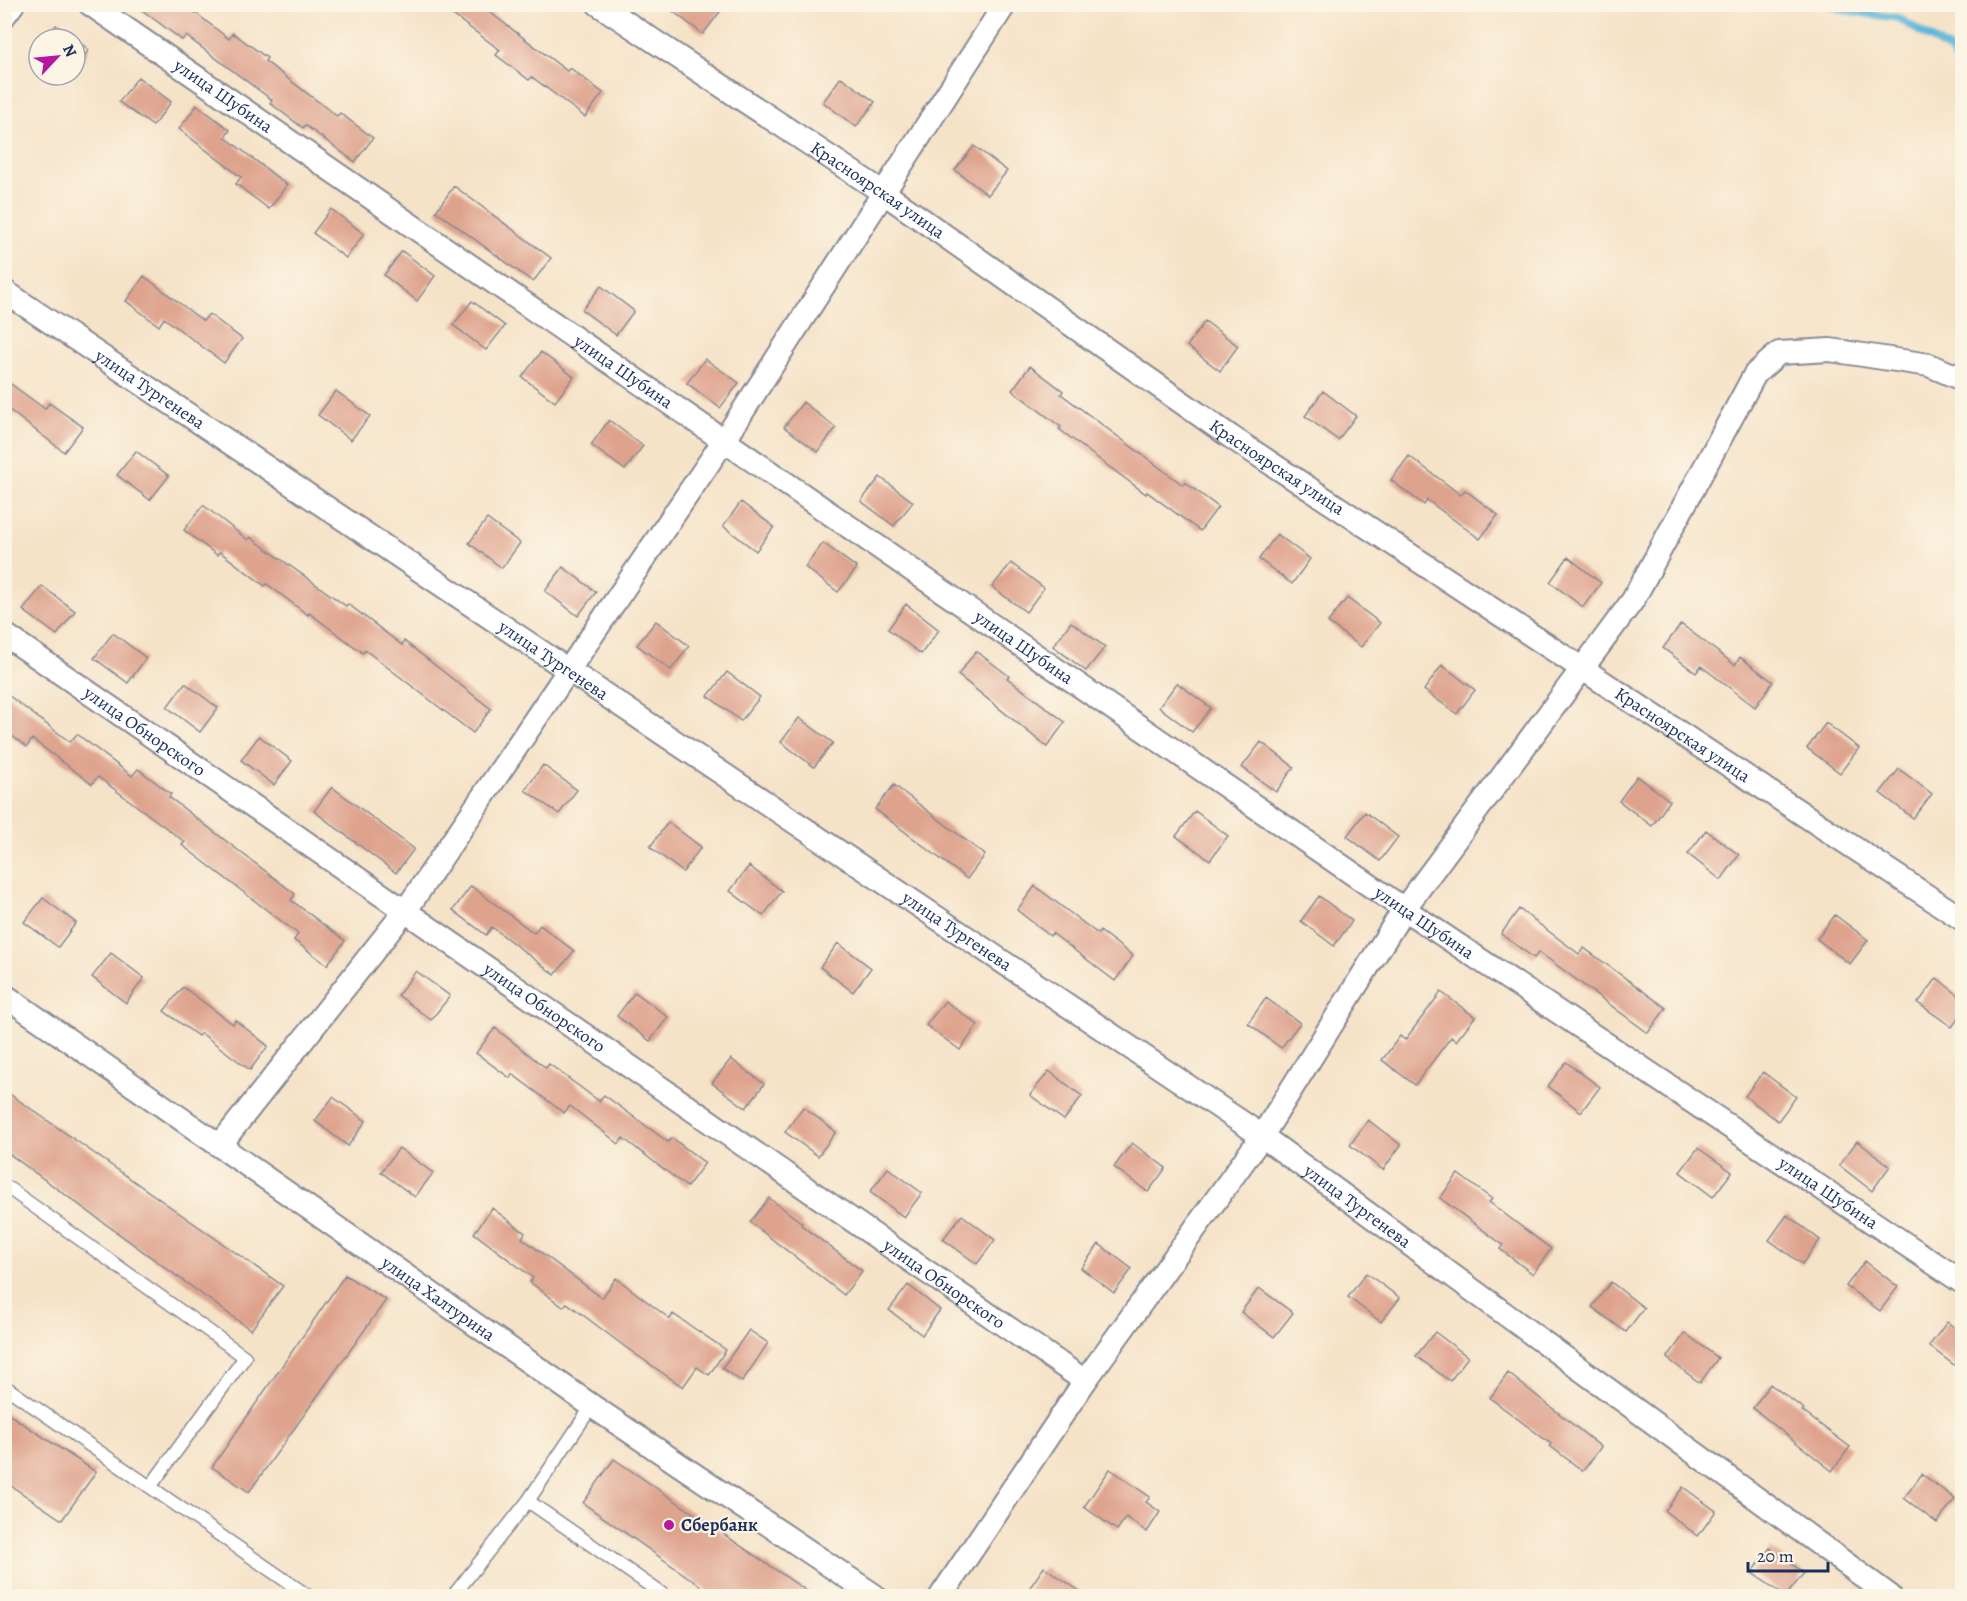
<svg xmlns="http://www.w3.org/2000/svg" width="1967" height="1601" font-family="Alegreya,serif">
<style>
.lines{fill:none;stroke-linecap:round;stroke-linejoin:round}
.stream{stroke:#5bb6d9;stroke-width:8}
.building{fill:#dea38d}
.service-casing{stroke:#888993;stroke-width:15}
.minor-casing{stroke:#888993;stroke-width:26}
.service{stroke:#fff;stroke-width:12}
.minor{stroke:#fff;stroke-width:22}
.poi-dot{fill:#b5179e;stroke:#fcf5e5;stroke-width:2}
.labels{text-anchor:middle;stroke-width:4.5;stroke-linejoin:round;paint-order:stroke}
.street-label{font-size:18px;fill:#1b2f5e;stroke:#fcf5e5}
.poi-label{font-size:18px;font-weight:bold;fill:#1b2f5e;stroke:#fcf5e5;text-anchor:start}
</style>
<rect width="100%" height="100%" fill="#fcf5e5"/>
<filter id="ink" filterUnits="userSpaceOnUse"><feTurbulence type="fractalNoise" baseFrequency=".0167" numOctaves="2"/><feDisplacementMap in="SourceGraphic" scale="12" xChannelSelector="R" yChannelSelector="G"/><feConvolveMatrix kernelMatrix="1 2 1 2 8 2 1 2 1" color-interpolation-filters="sRGB"/></filter>
<filter id="wash" filterUnits="userSpaceOnUse"><feTurbulence type="fractalNoise" baseFrequency=".008" numOctaves="4" result="noise"/><feDisplacementMap in="SourceGraphic" scale="24" xChannelSelector="R" yChannelSelector="G"/><feGaussianBlur stdDeviation="1.35" result="paint"/><feColorMatrix in="noise" values="0 0 0 0 0 0 0 0 0 0 0 0 0 0 0 0 0 1.4 0 .05"/><feComposite in="paint" operator="in"/></filter>
<g filter="url(#wash)">
<rect width="100%" height="100%" fill="#f5e3c8"/>
<g class="lines">
<path class="stream" d="M 1828,4 L 1842,10 L 1898,18 L 1950,50 L 1962,68"/>
</g>
<g id="blocks">
<path class="building" d="M 134,4 L 184,4 L 229,39 L 233,33 L 267,58 L 265,61 L 337,116 L 340,113 L 373,138 L 355,162 L 305,125 L 303,128 L 270,103 L 272,100 L 186,36 L 182,40 Z
M 438,4 L 479,4 L 567,71 L 570,68 L 603,93 L 585,117 L 532,77 L 529,80 L 496,55 L 500,50 Z
M 663,4 L 726,4 L 703,34 Z
M 56,25 L 75,39 L 45,39 Z
M 75,39 L 89,50 L 75,69 Z
M 138,77 L 171,102 L 153,126 L 119,102 Z
M 841,77 L 875,102 L 856,127 L 823,102 Z
M 197,105 L 230,130 L 225,137 L 287,185 L 269,209 L 236,184 L 241,177 L 179,129 Z
M 974,146 L 1007,171 L 988,195 L 955,170 Z
M 454,186 L 551,258 L 533,282 L 436,211 Z
M 331,209 L 364,234 L 346,258 L 313,233 Z
M 402,251 L 435,276 L 417,301 L 384,275 Z
M 144,276 L 203,321 L 209,314 L 242,339 L 224,363 L 164,318 L 159,326 L 126,301 Z
M 601,286 L 634,311 L 616,335 L 582,310 Z
M 472,301 L 505,326 L 486,350 L 453,325 Z
M 1205,321 L 1238,346 L 1220,371 L 1187,346 Z
M 541,352 L 574,377 L 555,402 L 522,377 Z
M 705,359 L 739,383 L 720,408 L 687,383 Z
M 1030,366 L 1063,391 L 1061,394 L 1183,485 L 1185,482 L 1218,507 L 1200,531 L 1147,492 L 1146,494 L 1092,454 L 1059,429 L 1061,427 L 1012,390 Z
M 4,379 L 45,409 L 49,403 L 83,427 L 64,452 L 4,406 Z
M 336,391 L 370,416 L 351,440 L 318,415 Z
M 1323,391 L 1356,416 L 1338,440 L 1305,416 Z
M 803,402 L 836,428 L 818,452 L 784,427 Z
M 609,420 L 643,446 L 625,470 L 591,445 Z
M 136,451 L 169,476 L 150,500 L 117,475 Z
M 1409,456 L 1461,495 L 1465,490 L 1498,515 L 1480,539 L 1427,500 L 1424,505 L 1391,480 Z
M 880,477 L 913,502 L 894,526 L 861,501 Z
M 741,502 L 774,527 L 756,551 L 723,526 Z
M 203,505 L 248,540 L 250,537 L 346,606 L 348,604 L 402,645 L 404,641 L 491,709 L 473,733 L 365,650 L 363,653 L 309,613 L 308,615 L 267,584 L 265,586 L 220,552 L 217,555 L 184,530 Z
M 487,519 L 520,543 L 502,568 L 469,543 Z
M 1277,534 L 1310,559 L 1292,584 L 1259,559 Z
M 823,543 L 857,568 L 838,592 L 805,567 Z
M 1568,557 L 1601,583 L 1583,607 L 1550,582 Z
M 1011,563 L 1044,588 L 1026,612 L 992,587 Z
M 563,567 L 596,592 L 578,616 L 545,591 Z
M 42,586 L 75,611 L 57,635 L 23,610 Z
M 1347,598 L 1380,623 L 1361,647 L 1328,622 Z
M 906,604 L 939,630 L 921,654 L 888,629 Z
M 656,621 L 689,646 L 671,670 L 637,645 Z
M 1071,622 L 1105,647 L 1086,671 L 1053,646 Z
M 1681,624 L 1735,665 L 1740,657 L 1773,682 L 1755,707 L 1701,666 L 1696,673 L 1663,648 Z
M 113,633 L 146,658 L 128,683 L 94,658 Z
M 976,651 L 1009,676 L 1007,678 L 1065,722 L 1047,747 L 958,675 Z
M 1442,665 L 1475,690 L 1457,714 L 1424,690 Z
M 727,672 L 760,697 L 741,721 L 708,696 Z
M 185,683 L 218,708 L 200,732 L 167,707 Z
M 1177,683 L 1211,708 L 1192,732 L 1159,707 Z
M 4,692 L 70,742 L 77,734 L 132,776 L 138,769 L 171,794 L 169,797 L 295,894 L 291,900 L 345,941 L 327,965 L 294,940 L 298,934 L 182,845 L 185,842 L 98,777 L 92,784 L 32,739 L 27,747 L 4,730 Z
M 799,718 L 833,743 L 814,767 L 781,742 Z
M 1826,723 L 1859,748 L 1840,773 L 1807,748 Z
M 259,736 L 292,761 L 274,785 L 241,760 Z
M 1261,742 L 1294,767 L 1276,792 L 1242,767 Z
M 543,765 L 577,790 L 559,814 L 525,790 Z
M 1899,769 L 1932,794 L 1913,818 L 1880,793 Z
M 1637,776 L 1670,801 L 1652,826 L 1619,801 Z
M 894,785 L 985,855 L 967,879 L 875,809 Z
M 332,787 L 414,849 L 396,873 L 314,811 Z
M 1195,811 L 1228,836 L 1210,860 L 1176,836 Z
M 1365,812 L 1398,837 L 1380,861 L 1347,836 Z
M 668,822 L 701,847 L 683,872 L 650,847 Z
M 1706,830 L 1739,855 L 1721,880 L 1688,854 Z
M 749,866 L 782,891 L 763,916 L 730,891 Z
M 471,886 L 534,933 L 540,925 L 574,951 L 555,975 L 492,927 L 486,935 L 453,910 Z
M 1035,886 L 1098,934 L 1100,931 L 1133,956 L 1115,981 L 1052,933 L 1050,936 L 1017,910 Z
M 1319,896 L 1352,921 L 1334,946 L 1301,921 Z
M 43,898 L 76,923 L 58,947 L 24,922 Z
M 1519,909 L 1579,954 L 1584,948 L 1666,1008 L 1648,1033 L 1539,952 L 1534,958 L 1501,934 Z
M 1835,915 L 1868,940 L 1850,964 L 1817,939 Z
M 838,943 L 871,968 L 853,992 L 820,967 Z
M 111,953 L 144,978 L 126,1003 L 92,977 Z
M 416,971 L 450,996 L 431,1020 L 398,995 Z
M 1937,978 L 1962,998 L 1962,1013 L 1952,1027 L 1918,1003 Z
M 183,987 L 233,1024 L 235,1020 L 268,1046 L 250,1070 L 201,1033 L 198,1036 L 164,1011 Z
M 635,992 L 668,1017 L 650,1041 L 617,1016 Z
M 1441,992 L 1475,1017 L 1456,1041 L 1451,1037 L 1415,1085 L 1382,1060 L 1400,1036 L 1405,1040 Z
M 1266,998 L 1300,1023 L 1281,1048 L 1248,1023 Z
M 945,1001 L 978,1025 L 960,1050 L 926,1025 Z
M 495,1028 L 546,1068 L 549,1064 L 599,1101 L 604,1095 L 668,1142 L 672,1138 L 705,1163 L 687,1187 L 623,1138 L 619,1144 L 570,1106 L 564,1113 L 512,1074 L 510,1078 L 476,1053 Z
M 731,1059 L 764,1084 L 746,1108 L 712,1083 Z
M 1566,1062 L 1600,1087 L 1581,1112 L 1548,1086 Z
M 1049,1071 L 1082,1096 L 1064,1120 L 1030,1095 Z
M 1763,1072 L 1796,1097 L 1778,1121 L 1745,1096 Z
M 4,1090 L 283,1286 L 251,1330 L 4,1150 Z
M 333,1097 L 366,1121 L 348,1146 L 315,1121 Z
M 803,1107 L 836,1132 L 818,1156 L 785,1132 Z
M 1368,1120 L 1401,1145 L 1383,1170 L 1350,1145 Z
M 1857,1141 L 1890,1166 L 1872,1191 L 1839,1165 Z
M 1132,1143 L 1166,1168 L 1148,1192 L 1114,1167 Z
M 399,1148 L 433,1173 L 415,1197 L 381,1172 Z
M 1698,1148 L 1732,1172 L 1713,1197 L 1680,1172 Z
M 888,1168 L 922,1193 L 904,1217 L 870,1192 Z
M 1458,1174 L 1492,1199 L 1489,1202 L 1551,1249 L 1533,1274 L 1500,1249 L 1503,1245 L 1440,1198 Z
M 769,1198 L 802,1223 L 801,1225 L 862,1271 L 844,1295 L 750,1222 Z
M 492,1208 L 525,1233 L 522,1238 L 602,1298 L 616,1278 L 670,1319 L 673,1314 L 726,1350 L 709,1375 L 697,1367 L 683,1387 L 628,1349 L 567,1303 L 563,1307 L 530,1282 L 533,1278 L 474,1233 Z
M 962,1215 L 995,1240 L 977,1264 L 943,1239 Z
M 1787,1215 L 1820,1240 L 1802,1264 L 1769,1240 Z
M 1099,1244 L 1132,1269 L 1114,1293 L 1081,1268 Z
M 1865,1261 L 1898,1287 L 1880,1311 L 1846,1286 Z
M 1366,1273 L 1400,1298 L 1381,1322 L 1348,1297 Z
M 345,1275 L 386,1300 L 249,1492 L 212,1467 Z
M 1611,1282 L 1644,1308 L 1626,1332 L 1592,1307 Z
M 908,1285 L 940,1310 L 922,1335 L 889,1310 Z
M 1259,1288 L 1293,1313 L 1274,1337 L 1241,1312 Z
M 1947,1322 L 1962,1333 L 1962,1371 L 1929,1346 Z
M 749,1330 L 768,1343 L 742,1382 L 722,1368 Z
M 1435,1332 L 1468,1357 L 1450,1381 L 1416,1356 Z
M 1685,1333 L 1718,1358 L 1700,1383 L 1667,1358 Z
M 1508,1373 L 1601,1447 L 1583,1471 L 1550,1446 L 1551,1444 L 1490,1398 Z
M 1770,1384 L 1804,1409 L 1802,1411 L 1850,1447 L 1832,1471 L 1753,1408 Z
M 4,1411 L 96,1472 L 62,1520 L 4,1481 Z
M 614,1459 L 814,1596 L 715,1596 L 583,1503 Z
M 1110,1469 L 1150,1497 L 1146,1502 L 1160,1512 L 1147,1532 L 1126,1517 L 1117,1530 L 1084,1507 Z
M 1922,1474 L 1955,1499 L 1937,1523 L 1904,1498 Z
M 1683,1487 L 1716,1511 L 1698,1536 L 1665,1511 Z
M 1770,1548 L 1804,1573 L 1786,1596 L 1752,1573 Z
M 1044,1567 L 1087,1596 L 1024,1596 Z"/>
</g>
</g>
<g filter="url(#ink)">
<use href="#blocks" fill-opacity="0" stroke="#888993" stroke-width="1.5"/>
<g class="lines">
<g class="service-casing">
<path id="service" d="M 4,1185 L 245,1357 L 150,1487
M 4,1386 L 308,1596
M 592,1406 L 528,1501 L 665,1596
M 453,1596 L 528,1501"/>
</g>
<g class="minor-casing">
<g id="minor">
<path id="s1" d="M 90,4 L 1404,909 L 1962,1282"/>
<path id="s2" d="M 598,4 L 884,193 L 1231,437 L 1962,919"/>
<path d="M 4,16 L 13,4"/>
<path id="s3" d="M 4,291 L 1262,1136 L 1890,1596"/>
<path id="s4" d="M 4,634 L 1085,1381"/>
<path id="s5" d="M 4,995 L 592,1406 L 875,1596"/>
<path d="M 220,1145 L 406,910 L 723,442 L 1005,4"/>
<path d="M 941,1596 L 1085,1381 L 1262,1136 L 1404,909 L 1633,600 L 1755,374 L 1779,353 L 1830,350 L 1929,365 L 1962,379"/>
</g>
</g>
<use href="#service" class="service"/>
<use href="#minor" class="minor"/>
</g>
</g>
<circle class="poi-dot" cx="669" cy="1525" r="6"/>
<g class="labels">
<g class="street-label">
<text dy="6" stroke="none"><textPath href="#s1" startOffset="162">улица Шубина</textPath></text>
<text dy="6" stroke="none"><textPath href="#s2" startOffset="336">Красноярская улица</textPath></text>
<text dy="6" stroke="none"><textPath href="#s1" startOffset="648">улица Шубина</textPath></text>
<text dy="6" stroke="none"><textPath href="#s3" startOffset="176">улица Тургенева</textPath></text>
<text dy="6" stroke="none"><textPath href="#s2" startOffset="822">Красноярская улица</textPath></text>
<text dy="6" stroke="none"><textPath href="#s1" startOffset="1134">улица Шубина</textPath></text>
<text dy="6" stroke="none"><textPath href="#s3" startOffset="662">улица Тургенева</textPath></text>
<text dy="6" stroke="none"><textPath href="#s4" startOffset="171">улица Обнорского</textPath></text>
<text dy="6" stroke="none"><textPath href="#s2" startOffset="1308">Красноярская улица</textPath></text>
<text dy="6" stroke="none"><textPath href="#s1" startOffset="1620">улица Шубина</textPath></text>
<text dy="6" stroke="none"><textPath href="#s3" startOffset="1148">улица Тургенева</textPath></text>
<text dy="6" stroke="none"><textPath href="#s4" startOffset="657">улица Обнорского</textPath></text>
<text dy="6" stroke="none"><textPath href="#s1" startOffset="2106">улица Шубина</textPath></text>
<text dy="6" stroke="none"><textPath href="#s3" startOffset="1634">улица Тургенева</textPath></text>
<text dy="6" stroke="none"><textPath href="#s4" startOffset="1143">улица Обнорского</textPath></text>
<text dy="6" stroke="none"><textPath href="#s5" startOffset="530">улица Халтурина</textPath></text>
</g>
<g class="poi-label">
<text x="681" y="1531">Сбербанк</text>
</g>
</g>
<rect width="1967" height="1601" fill="none" stroke="#fcf5e5" stroke-width="24"/>
<g transform="translate(57 57) rotate(64)"><circle r="28" fill="#fcf5e5" stroke="#a2a6af" stroke-width="1.5"/>
<path d="M0-4.5L10 22L0 15L-10 22Z" fill="#b5179e"/>
<text y="-9" font-size="16" font-weight="bold" text-anchor="middle" fill="#1b2f5e">N</text>
</g>
<path d="M1748 1562v9h80v-9" fill="none" stroke="#1b2f5e" stroke-width="3"/>
<text x="1757" y="1562" font-size="18" fill="#1b2f5e" stroke="#fcf5e5" stroke-width="4.5" paint-order="stroke">20 m</text>
</svg>
